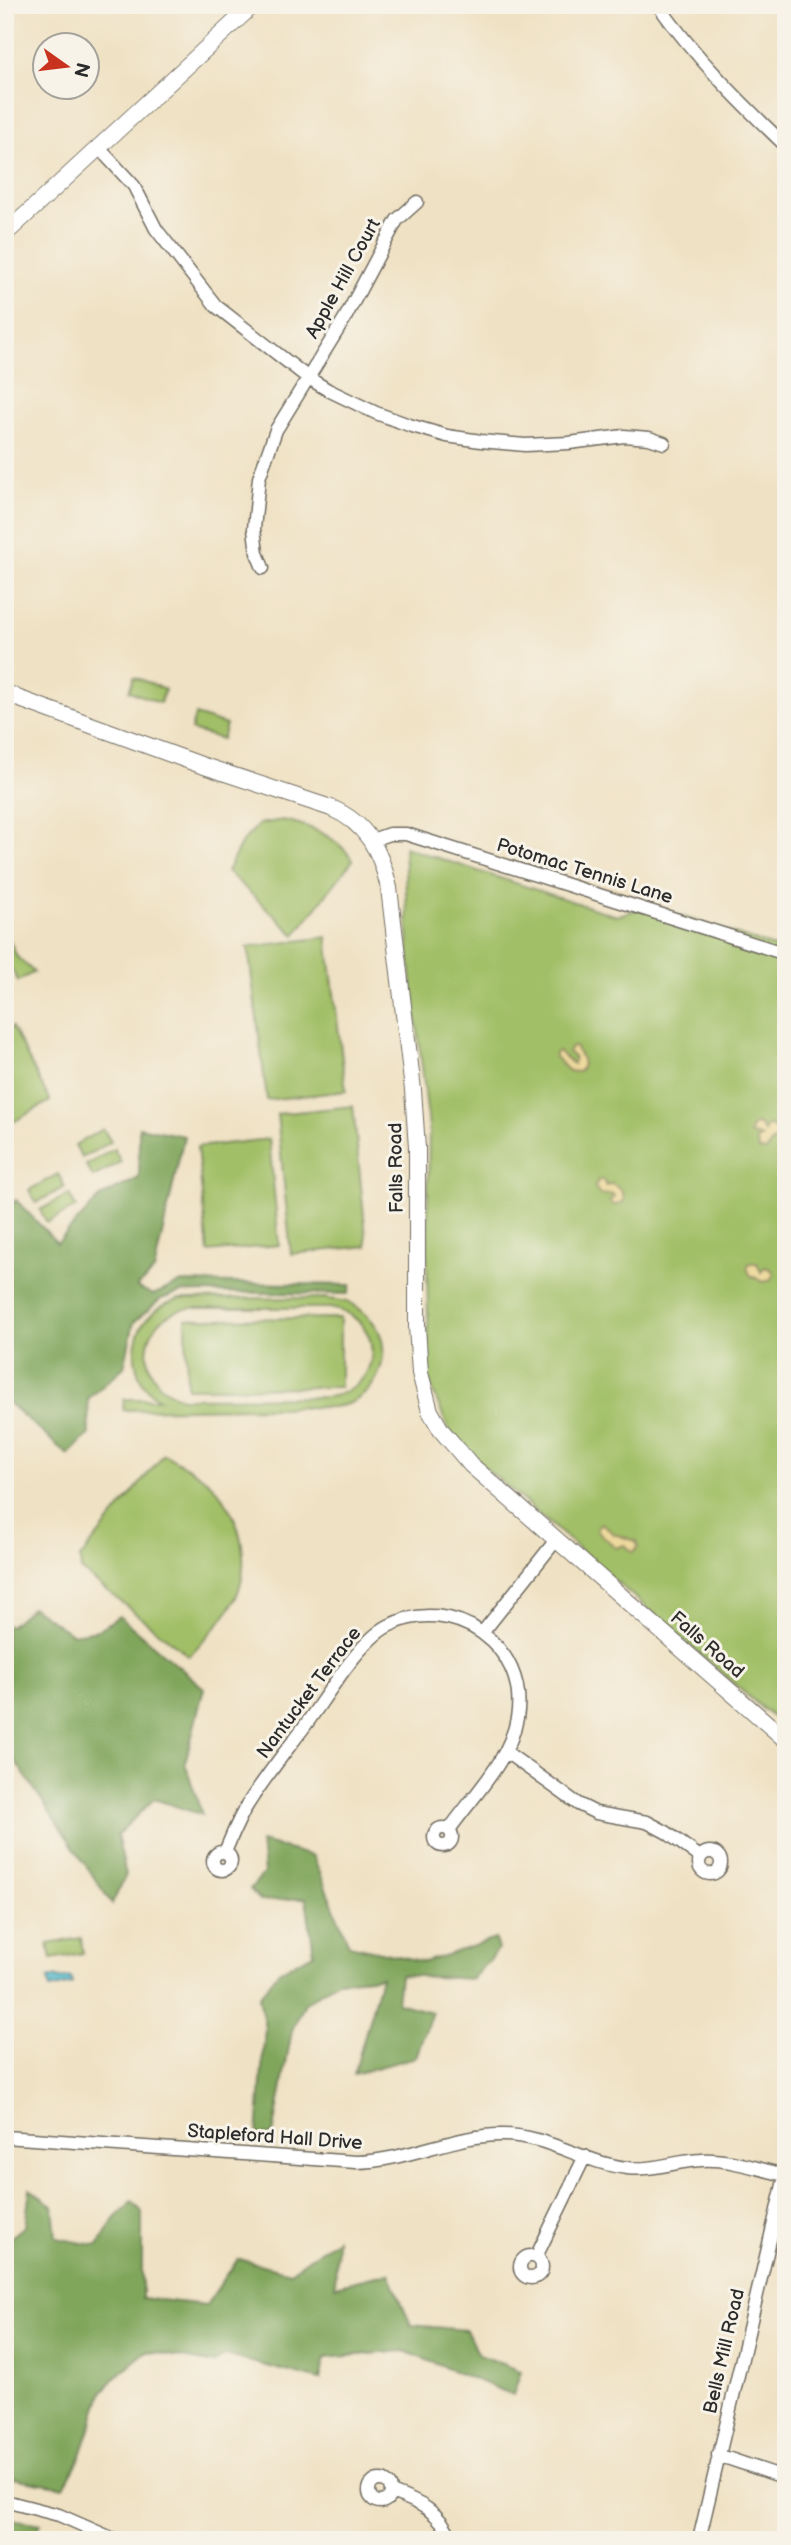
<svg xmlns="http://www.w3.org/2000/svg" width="791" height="2545" font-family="'Balsamiq Sans',sans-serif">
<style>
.green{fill:#a1bf66;stroke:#667548;stroke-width:2;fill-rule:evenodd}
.forest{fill:#80a65b;stroke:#566843;stroke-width:2}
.sand{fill:#eeda9e;stroke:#8c8264;stroke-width:2}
.water{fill:#49b4c7;stroke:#3a7079;stroke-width:2}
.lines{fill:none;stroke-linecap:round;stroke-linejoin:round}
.minor-casing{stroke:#706b60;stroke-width:15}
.major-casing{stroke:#706b60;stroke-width:18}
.minor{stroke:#fff;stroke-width:12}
.major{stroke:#fff;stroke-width:16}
.labels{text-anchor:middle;stroke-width:6;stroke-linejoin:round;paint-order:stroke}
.street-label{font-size:19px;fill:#2b2b2b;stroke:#f7f3e8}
</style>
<rect width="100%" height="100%" fill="#f7f3e8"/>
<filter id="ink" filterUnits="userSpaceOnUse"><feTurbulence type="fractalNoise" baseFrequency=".0143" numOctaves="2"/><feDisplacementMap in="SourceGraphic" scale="14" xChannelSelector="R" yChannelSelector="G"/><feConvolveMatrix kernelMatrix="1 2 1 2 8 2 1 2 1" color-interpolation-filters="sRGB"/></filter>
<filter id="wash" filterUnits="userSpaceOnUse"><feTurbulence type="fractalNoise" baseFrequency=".00686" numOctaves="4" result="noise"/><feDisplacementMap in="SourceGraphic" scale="28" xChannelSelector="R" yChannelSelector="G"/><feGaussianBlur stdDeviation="1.57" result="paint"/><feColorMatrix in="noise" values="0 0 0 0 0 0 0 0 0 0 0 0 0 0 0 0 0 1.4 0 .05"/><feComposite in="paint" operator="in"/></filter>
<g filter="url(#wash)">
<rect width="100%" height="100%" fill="#efe1c3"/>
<path class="green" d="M 134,677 L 165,689 L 160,703 L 129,691 Z
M 195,715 L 226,725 L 222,739 L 191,730 Z
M 283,820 C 311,826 336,836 353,860 L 295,935 L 227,871 L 242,842 L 259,824 Z
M 404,847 L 617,916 L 648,905 L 786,951 L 786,1729 L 480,1463 L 449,1431 L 429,1381 L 427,1260 L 429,1127 L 409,955 Z
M 5,931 L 17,957 L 34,972 L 18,981 L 5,957 Z
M 327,937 L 346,1091 L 267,1100 L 248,947 Z
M 12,1027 L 50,1101 L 8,1125 L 5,1120 L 5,1031 Z
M 353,1106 L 367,1246 L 291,1254 L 277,1114 Z
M 103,1129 L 111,1142 L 82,1158 L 75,1145 Z
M 269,1139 L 279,1245 L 208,1252 L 197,1147 Z
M 114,1149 L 121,1162 L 93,1177 L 86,1165 Z
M 58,1174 L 65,1187 L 36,1203 L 29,1190 Z
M 69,1194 L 76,1207 L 47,1223 L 40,1210 Z
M 326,1298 C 332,1300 341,1300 347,1302 C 357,1305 366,1314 373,1322 C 394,1347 381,1390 350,1403 C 345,1405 339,1406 334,1407 L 123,1410 L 124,1399 L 159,1399 C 133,1384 127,1344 146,1320 C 155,1309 166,1303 179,1299 ZM 330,1308 C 387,1317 385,1390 327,1397 L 182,1398 C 131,1382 138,1312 191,1308 Z
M 340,1318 L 340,1387 L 187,1388 L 186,1319 Z
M 164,1454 C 176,1462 190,1467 201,1476 C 237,1500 254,1558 236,1597 C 226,1619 205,1638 189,1656 L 81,1570 L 80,1558 Z
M 81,1938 L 83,1953 L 51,1959 L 48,1944 Z"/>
<path class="forest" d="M 139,1127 L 184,1136 L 154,1271 L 137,1287 L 153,1295 L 182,1282 L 351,1285 L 348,1294 L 182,1292 L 161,1299 L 134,1322 L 124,1367 L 88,1399 L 89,1434 L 68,1455 L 5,1400 L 5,1210 L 16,1200 L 57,1243 L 100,1197 L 139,1178 Z
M 32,1607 L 72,1634 L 98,1630 L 119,1616 L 204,1688 L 185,1763 L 202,1815 L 154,1799 L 117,1835 L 126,1875 L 112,1904 L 5,1746 L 5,1625 L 10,1626 Z
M 261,1842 L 313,1856 L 349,1945 L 425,1962 L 495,1939 L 498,1950 L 472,1979 L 400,1975 L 397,2003 L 432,2012 L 416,2057 L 354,2074 L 381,1977 L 338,1981 L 305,2003 L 292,2030 L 273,2135 L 257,2135 L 265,2028 L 259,1997 L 278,1972 L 314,1954 L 306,1898 L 260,1901 L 250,1889 L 264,1873 Z
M 30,2189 L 53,2206 L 56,2238 L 98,2246 L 114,2219 L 132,2201 L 142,2212 L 142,2298 L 206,2305 L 238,2259 L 290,2272 L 337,2239 L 335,2286 L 389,2273 L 411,2325 L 466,2330 L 479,2355 L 521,2371 L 513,2395 L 404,2351 L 325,2358 L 320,2380 L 225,2355 L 214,2364 L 147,2351 L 121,2372 L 103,2391 L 80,2458 L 64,2487 L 5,2477 L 5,2242 L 25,2226 Z
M 5,2518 L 41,2524 L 32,2540 L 5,2540 Z"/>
<path class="sand" d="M 572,1047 L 575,1047 C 580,1056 587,1063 579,1072 L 569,1071 L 555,1057 L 555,1053 L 558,1051 L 573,1065 L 574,1057 L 568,1052 Z
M 755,1124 L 760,1125 L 764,1132 L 767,1126 L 771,1126 L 781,1135 L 780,1140 L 773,1141 L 766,1151 L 759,1150 L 756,1140 L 762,1137 L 750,1135 L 751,1129 Z
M 598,1180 L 603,1180 L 606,1186 L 612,1184 L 621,1190 L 624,1198 L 622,1204 L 612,1205 L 610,1200 L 614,1197 L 613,1194 L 600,1195 L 595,1187 Z
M 750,1263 L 757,1263 L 761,1272 L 765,1267 L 771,1269 L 774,1274 L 770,1280 L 764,1282 L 750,1275 L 747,1267 Z
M 602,1523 L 614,1534 L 636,1541 L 638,1547 L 635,1551 L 632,1552 L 625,1545 L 615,1548 C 610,1540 601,1538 597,1528 Z"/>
<path class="water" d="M 54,1977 L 59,1979 L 71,1977 L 72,1984 L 50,1989 L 48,1979 Z"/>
</g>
<g filter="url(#ink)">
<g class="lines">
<g class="minor-casing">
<path id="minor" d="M 658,5 C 696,58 740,102 786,146
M 99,148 L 134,186 L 156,229 L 216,306 L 307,377 L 328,390 L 376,413 L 409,425 L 447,436 L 481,441 L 525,445 L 569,443 L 624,436 L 649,438 L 664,443
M 263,568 L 257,553 L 254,529 L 259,478 L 276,430 L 345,318 L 397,220 L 417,202
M 372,840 L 389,834 L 406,834 L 786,954
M 483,1632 L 556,1540
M 506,1752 L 578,1804 L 596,1813 L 647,1822 L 666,1832 L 700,1857
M434 1837a9 9 0 1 1 18 0a9 9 0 1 1-18 0Z
M699 1863a11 11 0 1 1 22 0a11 11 0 1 1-22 0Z
M213 1861a9 9 0 1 1 18 0a9 9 0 1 1-18 0Z
M 225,1852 C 232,1836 238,1819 248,1804 C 265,1777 285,1752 304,1727 C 325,1699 358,1642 388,1626 C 452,1593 530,1646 517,1718 C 510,1760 473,1796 449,1830
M 5,2137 L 356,2162 C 408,2161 455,2134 503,2135 C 547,2135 584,2163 627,2168 C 652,2171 676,2161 701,2160 C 728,2158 758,2169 785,2175
M520 2267a11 11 0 1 1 22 0a11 11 0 1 1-22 0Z
M 536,2257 L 585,2156
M 718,2455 L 786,2478
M369 2491a11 11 0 1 1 22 0a11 11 0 1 1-22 0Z
M 391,2492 C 419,2502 440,2511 452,2540
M 5,2501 L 59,2515 L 116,2540
M 699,2540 L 786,2172"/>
</g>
<g class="major-casing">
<path id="major" d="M 5,234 L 253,5
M 5,692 L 17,698 L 201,765 L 331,808 C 367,823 381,852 389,888 L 413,1090 L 417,1148 L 417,1326 L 420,1373 L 430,1411 L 441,1430 L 471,1465 L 786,1740"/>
</g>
<use href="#minor" class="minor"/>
<use href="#major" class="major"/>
</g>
</g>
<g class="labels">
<g class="street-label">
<text transform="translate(342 278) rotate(-61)" y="7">Apple Hill Court</text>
<text transform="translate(585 870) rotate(17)" y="7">Potomac Tennis Lane</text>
<text transform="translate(395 1168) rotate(-91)" y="7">Falls Road</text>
<text transform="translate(708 1644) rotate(41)" y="7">Falls Road</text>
<text transform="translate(308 1692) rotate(-53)" y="7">Nantucket Terrace</text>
<text transform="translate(275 2136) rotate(4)" y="7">Stapleford Hall Drive</text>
<text transform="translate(723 2351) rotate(-77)" y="7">Bells Mill Road</text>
</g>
</g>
<rect width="791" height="2545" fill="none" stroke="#f7f3e8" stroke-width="28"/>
<g transform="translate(66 66) rotate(104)"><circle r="33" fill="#f7f3e8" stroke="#a5a39c" stroke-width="2"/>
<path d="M0-5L12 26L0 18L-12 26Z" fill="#c8321e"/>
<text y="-10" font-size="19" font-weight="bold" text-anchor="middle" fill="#2b2b2b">N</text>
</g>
</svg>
